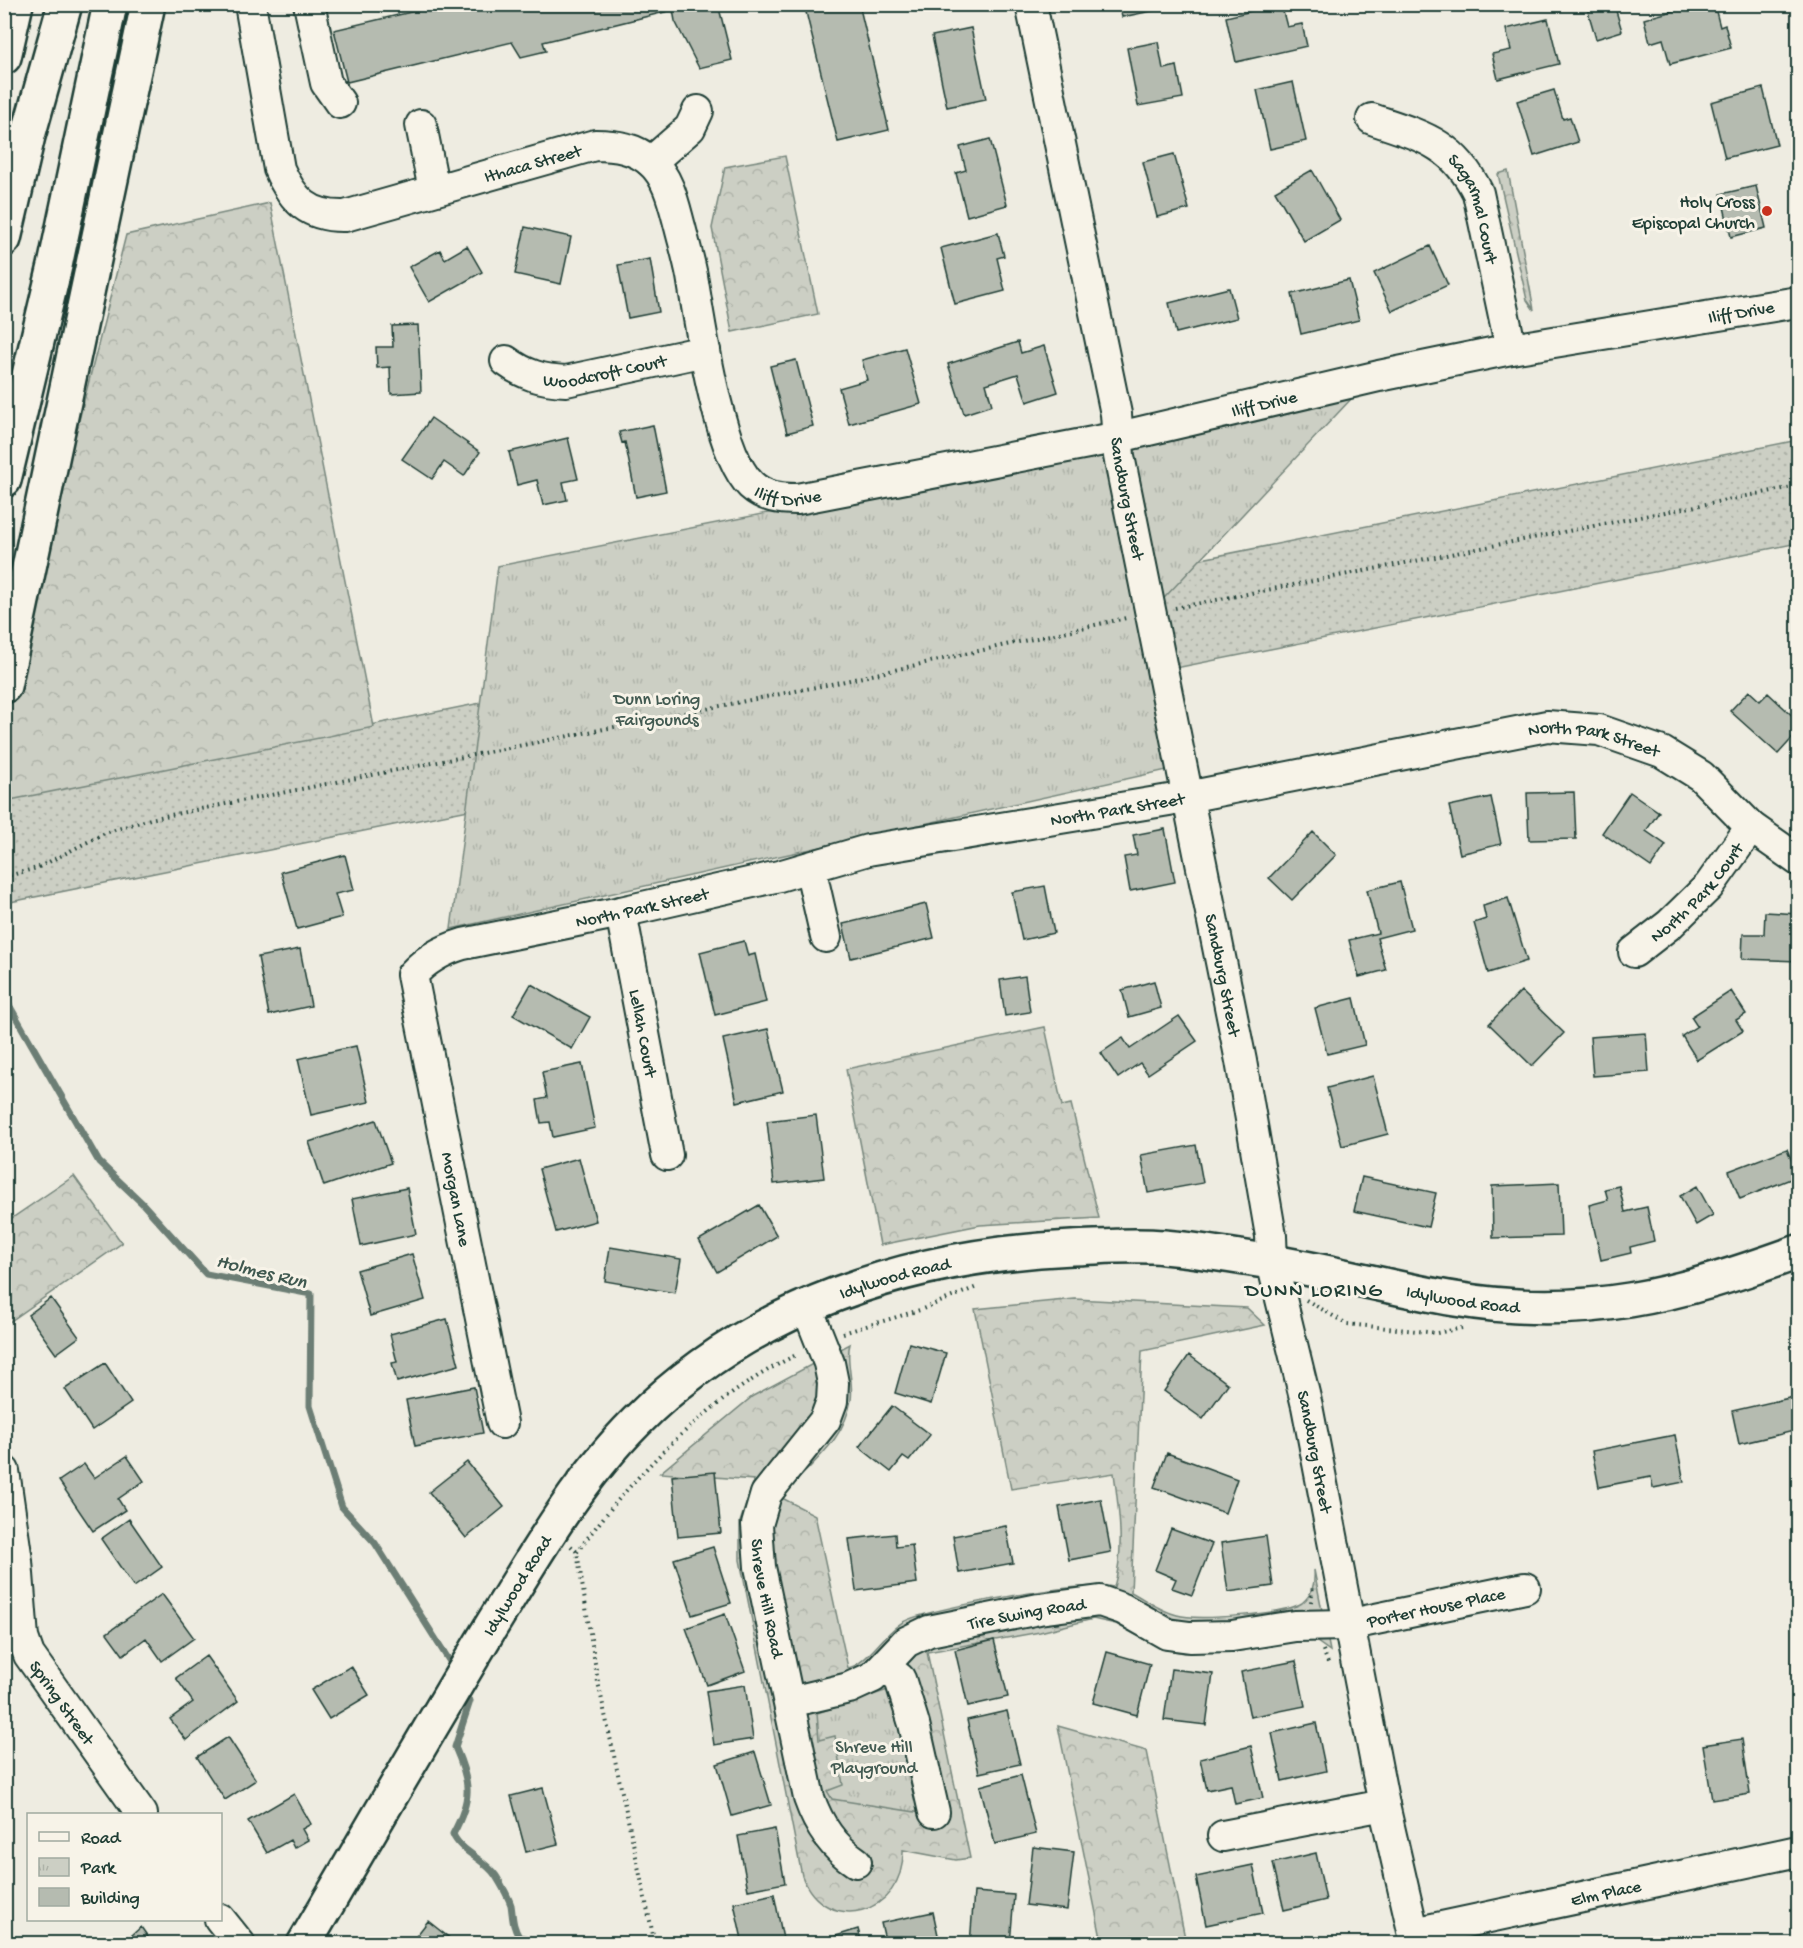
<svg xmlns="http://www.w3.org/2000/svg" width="1803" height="1948" font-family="'Gochi Hand',sans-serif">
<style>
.grass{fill:url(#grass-dots);stroke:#76867c;stroke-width:1.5}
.forest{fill:url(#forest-crowns);stroke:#76867c;stroke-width:1.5}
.park{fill:url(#park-tufts);stroke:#76867c;stroke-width:1.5}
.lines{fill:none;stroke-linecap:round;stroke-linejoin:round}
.stream{stroke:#6c7e74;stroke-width:7}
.building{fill:#b5bbb0;stroke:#1f3d34;stroke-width:1.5}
.minor-casing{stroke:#1f3d34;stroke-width:34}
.major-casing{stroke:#1f3d34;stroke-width:38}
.highway-casing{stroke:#1f3d34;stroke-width:38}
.path{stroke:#1f3d34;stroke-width:4;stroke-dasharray:1.5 4.5;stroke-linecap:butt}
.minor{stroke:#f7f3e8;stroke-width:30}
.major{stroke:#f7f3e8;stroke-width:33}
.highway{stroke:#f7f3e8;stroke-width:33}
.poi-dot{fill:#c8321e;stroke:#f7f3e8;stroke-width:2}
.labels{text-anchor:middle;stroke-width:6;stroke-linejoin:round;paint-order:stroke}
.street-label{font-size:18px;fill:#1f3d34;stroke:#f7f3e8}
.poi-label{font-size:18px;fill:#1f3d34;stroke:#f7f3e8;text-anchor:end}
.park-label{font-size:18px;fill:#425a51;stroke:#f7f3e8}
.water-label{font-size:20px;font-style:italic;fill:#3f584f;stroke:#f7f3e8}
.quarter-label{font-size:21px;letter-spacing:1.5px;fill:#1f3d34;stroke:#f7f3e8}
</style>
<defs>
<pattern id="grass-dots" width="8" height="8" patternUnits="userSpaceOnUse" patternTransform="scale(1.5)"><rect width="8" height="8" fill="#cccfc4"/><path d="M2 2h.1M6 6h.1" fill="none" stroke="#afb3a9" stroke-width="1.8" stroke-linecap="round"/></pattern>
<pattern id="forest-crowns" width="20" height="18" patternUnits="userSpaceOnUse" patternTransform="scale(1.5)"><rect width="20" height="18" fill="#cccfc4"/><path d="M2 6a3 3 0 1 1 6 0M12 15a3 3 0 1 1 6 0" fill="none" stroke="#afb3a9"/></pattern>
<pattern id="park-tufts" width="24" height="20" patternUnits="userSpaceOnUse" patternTransform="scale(1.5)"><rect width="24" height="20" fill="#cccfc4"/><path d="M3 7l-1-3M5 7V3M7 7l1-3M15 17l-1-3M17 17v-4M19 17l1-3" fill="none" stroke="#afb3a9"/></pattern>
</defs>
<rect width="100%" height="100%" fill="#eeece1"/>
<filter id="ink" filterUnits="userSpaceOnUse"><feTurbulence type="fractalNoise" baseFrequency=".0167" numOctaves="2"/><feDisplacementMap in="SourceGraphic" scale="12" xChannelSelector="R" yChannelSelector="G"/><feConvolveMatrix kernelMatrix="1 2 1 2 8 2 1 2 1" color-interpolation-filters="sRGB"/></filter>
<g filter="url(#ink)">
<path class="grass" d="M 1798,440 L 1798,543 L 5,903 L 5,798 Z"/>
<path class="forest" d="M 785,156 L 818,314 L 732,332 L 712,228 L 725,167 Z
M 1508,171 L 1534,310 L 1527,300 L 1498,174 Z
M 270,203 L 374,727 L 5,801 L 5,755 L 9,739 L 5,739 L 5,712 L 126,235 Z
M 1045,1027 L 1062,1106 L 1071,1104 L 1099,1218 L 980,1225 L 880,1245 L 846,1069 Z
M 74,1176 L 122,1243 L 5,1325 L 5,1223 Z
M 1075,1299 L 1247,1308 L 1265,1325 L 1142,1351 L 1131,1592 C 1146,1600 1161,1611 1177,1615 C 1197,1621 1285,1614 1302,1603 C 1313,1594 1315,1583 1314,1570 L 1330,1651 L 1317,1642 L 1304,1640 L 1223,1651 L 1185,1653 L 1162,1649 L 1116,1624 L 1093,1619 L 1040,1632 L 927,1652 L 970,1858 L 956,1860 L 903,1850 C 905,1916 825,1936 802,1876 L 740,1560 L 740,1522 L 754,1480 L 660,1473 L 753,1396 L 850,1344 C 845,1359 854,1381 851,1400 C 843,1446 807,1464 782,1498 L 815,1515 L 848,1668 C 866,1665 884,1633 903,1622 C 927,1608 1088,1580 1114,1587 C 1125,1548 1119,1512 1114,1473 L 1011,1489 L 975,1309 Z
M 1058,1726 L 1147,1751 L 1186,1943 L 1102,1943 Z"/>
<path class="park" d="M 1352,398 L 1151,612 L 1167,770 L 451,929 L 498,566 Z
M 888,1690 L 906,1738 L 922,1813 L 832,1799 L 827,1791 L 843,1785 L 835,1736 L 819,1740 L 817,1713 Z"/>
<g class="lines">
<path class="stream" d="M 9,1005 L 99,1162 L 142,1203 L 206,1274 L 311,1294 L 310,1406 L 342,1507 L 375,1543 L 452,1665
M 470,1701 L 455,1747 C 471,1783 472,1799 453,1834 C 460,1852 485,1859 496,1876 C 501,1884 508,1896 511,1905 C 513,1918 512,1925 519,1937 L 551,1944"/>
</g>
<path class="building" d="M 445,4 L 725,4 L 719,8 L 732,60 L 699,68 L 675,21 L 673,10 L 543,42 L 546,51 L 521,57 L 512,42 L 347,82 L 334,30 Z
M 804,4 L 859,4 L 889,130 L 838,142 Z
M 1119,4 L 1170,4 L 1171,7 L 1122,17 Z
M 1281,4 L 1287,27 L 1302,24 L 1307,46 L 1236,62 L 1226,17 Z
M 1597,4 L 1614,4 L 1622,31 L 1596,39 L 1587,8 Z
M 1697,4 L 1714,4 L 1720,27 L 1725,25 L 1731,48 L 1670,64 L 1663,39 L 1650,43 L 1644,19 Z
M 1548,19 L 1559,64 L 1498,79 L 1492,54 L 1511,50 L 1506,29 Z
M 971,28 L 986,99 L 947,107 L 932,36 Z
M 1158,42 L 1163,69 L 1177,66 L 1183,98 L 1138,106 L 1127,48 Z
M 1293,82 L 1306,141 L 1270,149 L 1257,90 Z
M 1763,88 L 1777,145 L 1725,158 L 1711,102 Z
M 1554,90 L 1563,119 L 1570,117 L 1578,142 L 1534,156 L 1517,101 Z
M 990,139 L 1007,205 L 967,216 L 956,173 L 966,170 L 960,147 Z
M 1174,154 L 1189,209 L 1157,217 L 1143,162 Z
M 1312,170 L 1340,220 L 1304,241 L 1275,191 Z
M 1756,186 L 1766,228 L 1731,237 L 1721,194 Z
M 525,227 L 571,237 L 561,284 L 515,274 Z
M 998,233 L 1004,256 L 997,258 L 1005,291 L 955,304 L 941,248 Z
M 467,246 L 482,272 L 429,302 L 409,267 L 440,250 L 445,259 Z
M 1430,246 L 1448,285 L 1392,311 L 1374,273 Z
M 650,259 L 659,312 L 628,318 L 618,265 Z
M 1349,280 L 1359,320 L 1301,334 L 1292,294 Z
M 1229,288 L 1237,318 L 1176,333 L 1169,303 Z
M 418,325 L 421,392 L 391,394 L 390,367 L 377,368 L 376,347 L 393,347 L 392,326 Z
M 1018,342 L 1021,353 L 1044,346 L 1058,392 L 1027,402 L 1018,374 L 986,384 L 992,405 L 964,414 L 948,364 Z
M 905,348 L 921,404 L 849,424 L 839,388 L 867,380 L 862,360 Z
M 796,360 L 813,426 L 787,433 L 770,366 Z
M 431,418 L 480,452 L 464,476 L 444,462 L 432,479 L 402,459 Z
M 653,425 L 666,491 L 636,497 L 625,442 L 622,443 L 619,432 Z
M 568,438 L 578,479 L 563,482 L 567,500 L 543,505 L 537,480 L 517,485 L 509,452 Z
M 1749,691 L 1760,701 L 1768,693 L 1798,721 L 1798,732 L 1778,754 L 1730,711 Z
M 1574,792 L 1576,839 L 1529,840 L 1527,793 Z
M 1630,792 L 1659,812 L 1646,831 L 1666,845 L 1651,867 L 1602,833 Z
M 1491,797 L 1501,844 L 1460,854 L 1449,806 Z
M 1165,829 L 1175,882 L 1130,891 L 1124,857 L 1137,855 L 1133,835 Z
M 1313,832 L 1336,855 L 1292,900 L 1269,878 Z
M 345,855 L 354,890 L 335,894 L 342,917 L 297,929 L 281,872 Z
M 1400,882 L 1412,929 L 1377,938 L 1386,970 L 1359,977 L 1349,940 L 1378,933 L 1367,890 Z
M 1045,886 L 1054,933 L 1022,940 L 1012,892 Z
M 1508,898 L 1527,961 L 1488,973 L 1474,923 L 1486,919 L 1483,906 Z
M 926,904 L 934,938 L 851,958 L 843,924 Z
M 1765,912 L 1798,914 L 1798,961 L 1742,959 L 1743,934 L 1764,934 Z
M 744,941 L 748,956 L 755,954 L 766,1002 L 715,1015 L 700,952 Z
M 300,949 L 311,1006 L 269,1015 L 258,957 Z
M 1025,976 L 1030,1012 L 1005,1016 L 1000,980 Z
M 1154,981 L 1161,1008 L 1129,1017 L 1122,990 Z
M 531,984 L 590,1017 L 572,1049 L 513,1015 Z
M 1521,991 L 1564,1033 L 1532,1066 L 1489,1024 Z
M 1731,991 L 1746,1014 L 1736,1020 L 1743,1031 L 1697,1060 L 1682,1036 L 1697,1026 L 1691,1017 Z
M 1354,998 L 1365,1045 L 1327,1054 L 1315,1008 Z
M 1179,1016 L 1197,1041 L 1148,1074 L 1140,1063 L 1118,1078 L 1101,1053 L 1123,1038 L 1130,1049 Z
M 768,1029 L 783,1091 L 737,1102 L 723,1039 Z
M 1646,1033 L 1649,1072 L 1593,1076 L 1590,1037 Z
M 356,1046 L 369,1102 L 311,1115 L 298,1059 Z
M 582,1064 L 595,1128 L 553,1137 L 550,1122 L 541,1123 L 537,1100 L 547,1098 L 542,1072 Z
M 1373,1076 L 1388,1134 L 1342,1146 L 1327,1088 Z
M 816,1115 L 824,1178 L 774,1184 L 767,1121 Z
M 376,1120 L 391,1163 L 324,1186 L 309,1142 Z
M 1196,1145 L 1203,1183 L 1148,1193 L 1141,1155 Z
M 1787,1149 L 1798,1176 L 1740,1199 L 1729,1171 Z
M 579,1158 L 596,1221 L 556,1232 L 539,1169 Z
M 1362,1177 L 1436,1193 L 1428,1227 L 1354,1211 Z
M 1559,1183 L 1561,1236 L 1493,1238 L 1492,1186 Z
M 1619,1186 L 1625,1212 L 1647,1207 L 1654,1241 L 1630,1247 L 1631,1253 L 1601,1260 L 1589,1205 L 1608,1200 L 1605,1189 Z
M 1697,1186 L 1713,1215 L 1696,1225 L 1680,1196 Z
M 407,1188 L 416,1234 L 361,1246 L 352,1199 Z
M 759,1205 L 777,1236 L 717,1272 L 699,1240 Z
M 610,1247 L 681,1259 L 675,1293 L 605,1281 Z
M 412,1254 L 425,1300 L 370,1316 L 357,1270 Z
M 51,1298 L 79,1337 L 56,1354 L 28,1315 Z
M 447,1319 L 459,1365 L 397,1382 L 392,1363 L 397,1362 L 390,1334 Z
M 909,1343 L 946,1353 L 931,1404 L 895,1393 Z
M 1189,1355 L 1228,1384 L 1203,1419 L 1164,1391 Z
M 105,1363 L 131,1403 L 92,1430 L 65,1389 Z
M 474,1387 L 483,1433 L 415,1446 L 406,1400 Z
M 1798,1396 L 1798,1430 L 1739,1444 L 1732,1411 Z
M 892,1406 L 930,1435 L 909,1461 L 903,1457 L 891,1472 L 859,1447 Z
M 1675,1435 L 1684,1482 L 1653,1488 L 1651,1477 L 1599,1487 L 1592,1451 Z
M 1167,1453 L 1237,1479 L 1225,1513 L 1154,1487 Z
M 127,1456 L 144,1481 L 118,1499 L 125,1510 L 93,1531 L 59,1481 L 84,1464 L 94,1478 Z
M 467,1462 L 504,1507 L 466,1538 L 429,1492 Z
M 715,1472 L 721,1533 L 678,1537 L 672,1476 Z
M 1101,1499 L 1111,1552 L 1069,1560 L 1059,1507 Z
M 129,1519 L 162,1567 L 134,1587 L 101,1539 Z
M 1006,1526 L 1013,1563 L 959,1573 L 953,1536 Z
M 1171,1529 L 1212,1544 L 1192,1595 L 1172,1588 L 1176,1579 L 1155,1570 Z
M 895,1534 L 896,1547 L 912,1545 L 917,1583 L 856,1591 L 849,1539 Z
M 1266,1536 L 1273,1586 L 1228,1592 L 1221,1543 Z
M 713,1547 L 731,1603 L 692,1615 L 674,1559 Z
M 162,1594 L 194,1638 L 162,1661 L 146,1638 L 123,1655 L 107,1633 Z
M 725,1614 L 745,1671 L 707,1685 L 686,1628 Z
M 994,1640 L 1008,1697 L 968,1706 L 955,1650 Z
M 1107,1652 L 1150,1664 L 1137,1715 L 1093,1703 Z
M 206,1656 L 238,1701 L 186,1740 L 170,1719 L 193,1702 L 176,1678 Z
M 1296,1661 L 1305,1706 L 1250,1717 L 1241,1672 Z
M 351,1666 L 369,1695 L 329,1719 L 311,1690 Z
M 1171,1669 L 1213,1674 L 1206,1725 L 1164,1720 Z
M 745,1685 L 753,1739 L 714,1745 L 706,1691 Z
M 1007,1711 L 1020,1764 L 979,1773 L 967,1720 Z
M 1316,1723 L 1326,1771 L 1282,1781 L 1272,1733 Z
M 228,1737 L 256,1780 L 225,1800 L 197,1757 Z
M 1742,1739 L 1750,1794 L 1712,1800 L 1703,1745 Z
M 1798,1739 L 1798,1763 L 1793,1741 Z
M 1251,1746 L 1263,1798 L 1235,1804 L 1231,1785 L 1207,1790 L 1200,1759 Z
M 755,1752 L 771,1805 L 732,1816 L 717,1764 Z
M 1021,1775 L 1036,1834 L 995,1844 L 980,1786 Z
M 543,1788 L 558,1844 L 526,1852 L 511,1796 Z
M 294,1794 L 311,1824 L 302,1829 L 308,1840 L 294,1848 L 290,1840 L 267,1853 L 248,1821 Z
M 775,1829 L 785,1883 L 748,1890 L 738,1836 Z
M 1033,1847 L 1074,1852 L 1067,1910 L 1026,1905 Z
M 1316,1853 L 1326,1900 L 1284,1910 L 1273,1863 Z
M 1253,1865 L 1263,1913 L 1206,1925 L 1196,1877 Z
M 974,1892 L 1014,1895 L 1010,1944 L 970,1944 Z
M 774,1894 L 784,1944 L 743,1944 L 734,1903 Z
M 933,1912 L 940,1944 L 886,1944 L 881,1923 Z
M 428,1921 L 457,1944 L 410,1944 Z
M 141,1927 L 153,1944 L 122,1944 Z
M 858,1929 L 862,1944 L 811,1944 Z"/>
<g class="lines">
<g class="minor-casing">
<g id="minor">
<path id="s1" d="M 250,4 L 279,169 C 293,201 309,217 345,216 L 595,145 C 616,145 635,148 651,162 C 669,178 674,205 680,227 C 684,243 689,260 692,276 C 700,323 718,454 751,485 C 764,497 780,499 797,499 L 1119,437 L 1379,376 L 1511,349 L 1798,302"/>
<path d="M 309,4 L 326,83 L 340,103"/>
<path id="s2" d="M 1031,4 L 1116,414 L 1119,456 L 1241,1061 L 1271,1236 L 1272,1262 L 1307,1406 L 1384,1805 L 1416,1944"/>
<path id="s3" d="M 1372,119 C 1422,136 1454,143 1478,193 L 1511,349"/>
<path d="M 421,125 L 434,190"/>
<path d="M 651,162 L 690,128 L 698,111"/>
<path id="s4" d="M 506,361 C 525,375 542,380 566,381 L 705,351"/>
<path d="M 810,867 L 826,937"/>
<path id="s5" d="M 621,912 L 667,1155"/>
<path id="s6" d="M 1634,952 L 1670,924 L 1709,886 L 1751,827"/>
<path id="s7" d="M 806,1305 L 829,1363 L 833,1383 L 832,1401 L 825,1420 L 766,1494 L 757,1525 L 760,1567 L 809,1798 C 818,1824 833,1847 856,1862"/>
<path id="s8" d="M 502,1423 L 412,975 C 426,959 443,950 463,944 L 621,912 L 779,876 L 868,850 L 1187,797 L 1547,726 L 1599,730 L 1662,752 L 1701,776 L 1751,827 L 1798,860"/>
<path id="s9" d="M 4,1471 L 17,1561 L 23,1638 L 29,1655 L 142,1814"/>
<path d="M 884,1666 L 900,1679 L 914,1724 L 934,1812"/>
<path id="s10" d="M 790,1702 L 849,1688 L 873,1677 L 906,1642 L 929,1631 L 1039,1609 L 1100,1601 L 1123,1609 L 1167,1634 L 1190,1637 L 1232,1636 L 1295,1626 L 1347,1625 L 1525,1588"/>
<path d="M 1223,1836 L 1384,1805"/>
<path d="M 220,1919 L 240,1944"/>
<path id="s11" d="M 1414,1933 L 1798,1851"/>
</g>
</g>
<g class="major-casing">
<g id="major">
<path id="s12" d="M 304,1944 C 365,1840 425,1736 487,1633 C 532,1560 575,1483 636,1422 C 751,1306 911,1255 1072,1248 C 1103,1247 1134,1244 1164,1247 C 1198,1250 1232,1256 1265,1261 C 1329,1270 1392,1289 1455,1299 C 1584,1321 1679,1295 1798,1252"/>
</g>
</g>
<g class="highway-casing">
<path id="highway" d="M 4,57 L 16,4
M 4,239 L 28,136 L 65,4
M 4,480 L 55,266 L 110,4
M 4,686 L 148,4"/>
</g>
<path class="path" d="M 1175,608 L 1798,486
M 4,877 L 37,868 L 105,833 L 150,819 L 836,683 L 1126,618
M 1306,1300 L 1347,1324 L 1437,1333 L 1462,1328
M 843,1333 L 920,1310 L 977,1287
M 571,1546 L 577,1552 L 598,1682 L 655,1944
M 577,1552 C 636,1472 708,1398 798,1354
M 1311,1602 L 1313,1585
M 1323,1650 L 1329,1665"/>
<use href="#minor" class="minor"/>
<use href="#major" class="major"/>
<use href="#highway" class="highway"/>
</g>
</g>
<circle class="poi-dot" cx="1767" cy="211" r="6"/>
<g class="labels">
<g class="street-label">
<text dy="6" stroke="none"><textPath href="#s1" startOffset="450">Ithaca Street</textPath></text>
<text dy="6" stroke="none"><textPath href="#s3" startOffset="147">Sagarmal Court</textPath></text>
<text dy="6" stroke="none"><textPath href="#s1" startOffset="1929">Iliff Drive</textPath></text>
<text dy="6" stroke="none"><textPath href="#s4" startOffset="104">Woodcroft Court</textPath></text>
<text dy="6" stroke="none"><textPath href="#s1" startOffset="1443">Iliff Drive</textPath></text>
<text dy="6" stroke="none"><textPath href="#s1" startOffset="957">Iliff Drive</textPath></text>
<text dy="6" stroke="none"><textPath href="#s2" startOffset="504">Sandburg Street</textPath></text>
<text dy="6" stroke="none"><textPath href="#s8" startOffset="1672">North Park Street</textPath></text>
<text dy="6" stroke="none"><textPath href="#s8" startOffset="1186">North Park Street</textPath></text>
<text dy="6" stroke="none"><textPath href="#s6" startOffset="87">North Park Court</textPath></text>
<text dy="6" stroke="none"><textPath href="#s8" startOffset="700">North Park Street</textPath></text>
<text dy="6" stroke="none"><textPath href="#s2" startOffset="990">Sandburg Street</textPath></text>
<text dy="6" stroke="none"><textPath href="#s5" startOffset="123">Lellah Court</textPath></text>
<text transform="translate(457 1199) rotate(79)" y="6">Morgan Lane</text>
<text dy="6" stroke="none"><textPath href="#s12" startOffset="920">Idylwood Road</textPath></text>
<text dy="6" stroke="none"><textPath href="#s12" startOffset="1496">Idylwood Road</textPath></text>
<text dy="6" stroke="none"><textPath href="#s2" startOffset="1476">Sandburg Street</textPath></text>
<text dy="6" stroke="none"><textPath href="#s12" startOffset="417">Idylwood Road</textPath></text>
<text dy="6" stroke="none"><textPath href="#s7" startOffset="322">Shreve Hill Road</textPath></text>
<text dy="6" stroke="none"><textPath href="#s10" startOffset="681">Porter House Place</textPath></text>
<text dy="6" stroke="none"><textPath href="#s10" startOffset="260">Tire Swing Road</textPath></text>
<text dy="6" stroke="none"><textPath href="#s9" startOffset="244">Spring Street</textPath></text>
<text dy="6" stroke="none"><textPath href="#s11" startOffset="196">Elm Place</textPath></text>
</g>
<g class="poi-label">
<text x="1755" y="207">Holy Cross<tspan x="1755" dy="21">Episcopal Church</tspan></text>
</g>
<g class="park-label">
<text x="657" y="704">Dunn Loring<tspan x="657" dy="21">Fairgounds</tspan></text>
<text x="874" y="1752">Shreve Hill<tspan x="874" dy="21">Playground</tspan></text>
</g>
<g class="water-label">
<text transform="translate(262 1270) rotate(14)" y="7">Holmes Run</text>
</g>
<g class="quarter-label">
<text x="1314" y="1296">DUNN LORING</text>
</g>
</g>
<rect width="1803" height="1948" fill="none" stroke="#f7f3e8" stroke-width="24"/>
<rect x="12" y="12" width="1779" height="1924" fill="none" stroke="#1f3d34" stroke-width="2" filter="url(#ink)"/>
<rect x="27" y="1813" width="195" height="108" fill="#f7f3e8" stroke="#a1aaa0" stroke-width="1.5"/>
<rect x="39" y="1832" width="30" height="9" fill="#f7f3e8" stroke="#a1aaa0" stroke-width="1.5"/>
<text x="81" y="1843" font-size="18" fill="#1f3d34">Road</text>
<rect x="39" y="1858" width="30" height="18" fill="url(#park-tufts)" stroke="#a1aaa0" stroke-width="1.5"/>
<text x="81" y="1873" font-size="18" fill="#1f3d34">Park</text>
<rect x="39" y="1888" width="30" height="18" fill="#b5bbb0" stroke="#a1aaa0" stroke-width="1.5"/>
<text x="81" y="1903" font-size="18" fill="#1f3d34">Building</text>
</svg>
